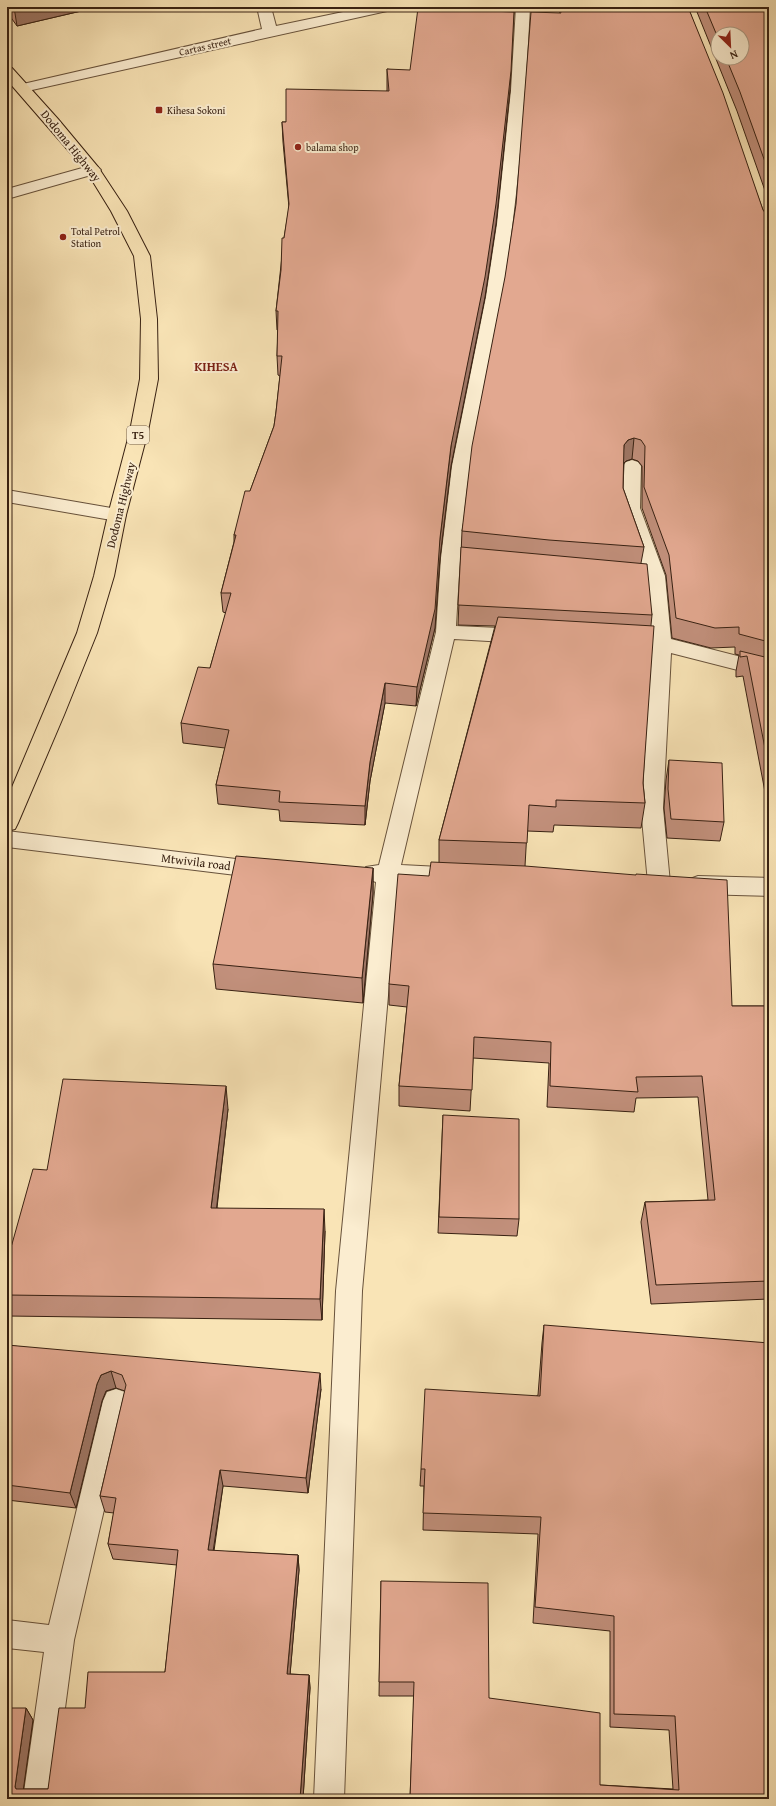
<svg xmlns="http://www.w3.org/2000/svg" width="776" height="1806" font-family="'Gentium Book Plus',serif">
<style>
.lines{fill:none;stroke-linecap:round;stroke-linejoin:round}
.minor-casing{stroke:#68523b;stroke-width:2}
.highway-casing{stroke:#382112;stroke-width:2}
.minor{fill:#fbedd0;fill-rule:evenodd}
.highway{fill:#f9e4b6;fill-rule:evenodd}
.wall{fill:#c2907c;stroke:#382112;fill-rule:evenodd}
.shaded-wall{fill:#9e7665;stroke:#382112}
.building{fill:#e2a890;stroke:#382112}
.poi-dot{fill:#8f2418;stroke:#fbedd0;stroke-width:1.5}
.labels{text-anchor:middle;stroke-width:4;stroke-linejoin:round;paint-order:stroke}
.far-street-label{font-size:10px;fill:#382112;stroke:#fbedd0}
.far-poi-label{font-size:10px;fill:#382112;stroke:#fbedd0;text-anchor:start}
.shield{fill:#fbedd0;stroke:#725e4b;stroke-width:1}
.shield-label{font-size:11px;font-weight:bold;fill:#382112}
.street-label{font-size:12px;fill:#382112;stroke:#fbedd0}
.far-district-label{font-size:13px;font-weight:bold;fill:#7a1f14;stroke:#fbedd0}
</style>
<rect width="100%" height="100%" fill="#f9e4b6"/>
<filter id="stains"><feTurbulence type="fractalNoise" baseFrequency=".005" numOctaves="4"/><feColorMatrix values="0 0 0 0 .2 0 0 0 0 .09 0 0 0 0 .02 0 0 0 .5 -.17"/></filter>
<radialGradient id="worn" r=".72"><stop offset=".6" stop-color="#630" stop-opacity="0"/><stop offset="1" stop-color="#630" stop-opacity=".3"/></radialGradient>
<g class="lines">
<g class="minor-casing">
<path id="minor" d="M 257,7 L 271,7 L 276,26 L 367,7 L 394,7 L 392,10 L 387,11 L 23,92 L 18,91 L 16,88 L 18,85 L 23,84 L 262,29 Z
M 516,7 L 530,7 C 525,104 518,201 502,297 C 493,354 478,410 470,466 C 462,519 459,572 456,626 L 523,629 L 530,631 L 533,636 L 530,641 L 523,643 L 454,639 L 401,865 L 460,868 L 468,870 L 471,876 L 468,882 L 460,884 L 398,882 L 362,1291 L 344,1799 L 314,1799 L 336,1291 L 376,882 L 366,879 L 363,873 L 366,867 L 379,865 L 436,632 L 441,558 L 452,466 L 486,297 L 497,224 L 511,90 Z
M 93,165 L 98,167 L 101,170 L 98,173 L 7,199 L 7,189 Z
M 632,460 L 638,462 L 641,466 L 640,508 L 665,576 L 671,639 L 769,664 L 769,678 L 671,653 L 663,808 L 670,883 L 667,889 L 659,892 L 651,889 L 648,883 L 641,808 L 652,650 L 641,648 L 638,643 L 641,638 L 651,636 L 645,576 L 622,508 L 623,466 L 626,462 Z
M 7,490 L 117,509 L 124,511 L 126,515 L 124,519 L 117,521 L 7,502 Z
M 7,831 L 244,860 L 264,860 L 272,862 L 275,868 L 272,874 L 264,876 L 244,876 L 7,847 Z
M 698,876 L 769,878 L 769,896 L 698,894 L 690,891 L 687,885 L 690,879 Z
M 116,1389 L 125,1392 L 129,1401 L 74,1640 L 53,1799 L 23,1799 L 44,1652 L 7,1648 L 7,1620 L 49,1625 L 103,1401 L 107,1392 Z"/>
</g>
<g class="highway-casing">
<path id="highway" d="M 7,67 L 12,68 L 58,119 L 98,167 L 127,211 L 150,256 L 157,319 L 158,379 L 148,431 L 126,515 L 114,576 L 97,633 L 64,715 L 18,823 L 15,829 L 7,831 L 7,799 L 77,633 L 94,576 L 108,515 L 130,431 L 140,379 L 141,319 L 134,256 L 111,211 L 87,172 L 7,80 Z"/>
</g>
<use href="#minor" class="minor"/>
<use href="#highway" class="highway"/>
</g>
<path class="wall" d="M 7,7 L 94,7 L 94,8 L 17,26 L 7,12 Z
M 562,7 L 688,7 L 763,210 L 766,214 L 769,215 L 769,813 L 743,676 L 736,677 L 736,671 L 739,655 L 735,654 L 735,647 L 711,648 L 672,638 L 666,575 L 642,508 L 642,466 L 638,461 L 632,459 L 626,461 L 624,463 L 623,488 L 644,547 L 641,563 L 652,615 L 651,625 L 643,783 L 645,803 L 641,828 L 554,825 L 553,832 L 527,831 L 525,866 L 732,1006 L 769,1006 L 769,1299 L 651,1304 L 641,1222 L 645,1202 L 708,1200 L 698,1097 L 636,1098 L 634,1112 L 547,1107 L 549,1063 L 473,1058 L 470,1111 L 399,1106 L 399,1086 L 407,1007 L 389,1005 L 389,984 L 429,876 L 439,863 L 439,840 L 495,626 L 458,625 L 462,531 L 560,10 L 562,9 Z
M 695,7 L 769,7 L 769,202 L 737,111 ZM 718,34 L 742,58 L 718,58 Z
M 387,69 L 510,90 L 496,224 L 485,297 L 451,466 L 440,558 L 435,628 L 416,706 L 385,703 L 370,781 L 365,825 L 280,821 L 279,810 L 218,804 L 216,785 L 225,748 L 183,743 L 181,723 L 210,668 L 226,613 L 223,612 L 221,593 L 234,542 L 234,535 L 274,426 L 276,412 L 280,376 L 278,375 L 277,356 L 278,330 L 277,330 L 276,311 L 284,238 L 289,208 L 283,142 L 282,122 L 286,122 L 387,91 Z
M 669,760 L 724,822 L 720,841 L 667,838 L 664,808 L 666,780 Z
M 373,868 L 373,894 L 363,1003 L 216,989 L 213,964 Z
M 228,1109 L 217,1208 L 325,1231 L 322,1320 L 7,1316 L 7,1258 L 47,1170 Z
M 443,1115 L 519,1219 L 517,1236 L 438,1233 Z
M 544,1325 L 769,1799 L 410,1799 L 414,1696 L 379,1696 L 381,1581 L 489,1698 L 600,1785 L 673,1789 L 669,1730 L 610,1727 L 610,1631 L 533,1623 L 538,1534 L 423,1530 L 424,1486 L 420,1486 L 421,1469 L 538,1395 L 542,1343 Z
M 7,1345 L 321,1389 L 308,1493 L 223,1486 L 214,1551 L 298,1555 L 299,1570 L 290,1674 L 309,1675 L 310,1688 L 303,1799 L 7,1799 L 26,1708 L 33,1720 L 23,1789 L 48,1789 L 85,1708 L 165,1672 L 177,1565 L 113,1559 L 108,1544 L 114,1513 L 105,1512 L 100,1496 L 125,1391 L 116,1388 L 106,1391 L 102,1401 L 76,1508 L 7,1500 Z"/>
<path class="shaded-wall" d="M 14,7 L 94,7 L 94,8 L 17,26 Z
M 514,12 L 510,90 L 496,224 L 485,297 L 451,466 L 440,558 L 435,628 L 416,706 L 417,687 L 440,538 L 451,446 Z
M 634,438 L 632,459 L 626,461 L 622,465 L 624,445 L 628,440 Z
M 385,683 L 385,703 L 370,781 L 365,825 L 365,806 L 370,762 Z
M 373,868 L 373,894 L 363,1003 L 362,978 Z
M 226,1086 L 228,1109 L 214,1230 L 211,1208 Z
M 324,1209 L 325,1231 L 322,1320 L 320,1299 Z
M 111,1371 L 116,1388 L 106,1391 L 102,1401 L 76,1508 L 70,1493 L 97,1384 L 101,1375 Z
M 320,1373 L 321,1389 L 308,1493 L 306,1478 Z
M 220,1470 L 223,1486 L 211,1565 L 208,1550 Z
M 298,1555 L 299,1570 L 289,1687 L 287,1674 Z
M 309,1675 L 310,1688 L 303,1799 L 300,1799 Z
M 26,1708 L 33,1720 L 22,1799 L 15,1787 Z"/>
<path class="building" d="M 564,7 L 688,7 L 723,93 L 763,210 L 766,214 L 769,215 L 769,642 L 739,634 L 739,627 L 715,628 L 676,618 L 669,555 L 644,487 L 645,446 L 641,440 L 634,438 L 628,440 L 624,445 L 623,488 L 644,547 L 549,540 L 462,531 L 472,446 L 505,277 L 516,204 L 531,12 L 561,13 L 560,10 L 564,9 Z
M 705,7 L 769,7 L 769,173 L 740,92 L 726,58 L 742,58 L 742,34 L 718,34 L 718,38 Z
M 418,8 L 514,12 L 511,71 L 496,204 L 485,277 L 451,446 L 440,538 L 435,609 L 417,687 L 385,683 L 370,762 L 365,806 L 279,802 L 280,791 L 216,785 L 229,730 L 181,723 L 198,667 L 210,668 L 231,593 L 221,593 L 236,535 L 234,535 L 245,491 L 250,491 L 274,426 L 276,412 L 282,356 L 277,356 L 278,311 L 276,311 L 281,270 L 282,238 L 284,238 L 289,204 L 282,122 L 286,122 L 286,89 L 389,91 L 387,69 L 410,70 Z
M 461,547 L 647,564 L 652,615 L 458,605 Z
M 498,617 L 654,626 L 643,783 L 645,803 L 556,800 L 556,807 L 529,805 L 527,843 L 439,840 Z
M 740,651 L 769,658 L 769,769 L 747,656 L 740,657 Z
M 669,760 L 722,763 L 724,822 L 671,819 L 668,789 Z
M 236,856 L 373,868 L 362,978 L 213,964 Z
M 431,862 L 525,866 L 636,875 L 636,874 L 727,880 L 732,1006 L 769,1006 L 769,1281 L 656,1285 L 645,1202 L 715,1200 L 702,1076 L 636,1077 L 638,1092 L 550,1086 L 551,1042 L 474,1037 L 472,1090 L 399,1086 L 409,986 L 389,984 L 398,874 L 429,876 Z
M 63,1079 L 226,1086 L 211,1208 L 324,1209 L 320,1299 L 7,1295 L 7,1258 L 12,1244 L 33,1169 L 47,1170 Z
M 443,1115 L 519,1119 L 519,1219 L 439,1217 Z
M 544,1325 L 769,1343 L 769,1799 L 410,1799 L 414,1682 L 379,1682 L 381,1581 L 488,1583 L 489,1698 L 600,1713 L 600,1785 L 679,1790 L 675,1716 L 614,1714 L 614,1616 L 535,1607 L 541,1517 L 423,1513 L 425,1469 L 421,1469 L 425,1389 L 540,1396 Z
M 7,1345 L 320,1373 L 306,1478 L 220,1470 L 208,1550 L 298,1555 L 287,1674 L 309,1675 L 300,1799 L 7,1799 L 7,1708 L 26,1708 L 15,1787 L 16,1789 L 48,1789 L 59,1708 L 85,1708 L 88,1672 L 165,1672 L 178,1550 L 108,1544 L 116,1498 L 100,1496 L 126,1385 L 122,1375 L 111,1371 L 101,1375 L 97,1384 L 70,1493 L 7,1485 Z"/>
<g class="poi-dot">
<rect x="155" y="106" width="8" height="8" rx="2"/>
<circle cx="298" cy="147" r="4"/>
<circle cx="63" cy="237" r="4"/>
</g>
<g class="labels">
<g class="far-street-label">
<text transform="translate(205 46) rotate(-13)" y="4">Cartas street</text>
</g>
<g class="far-poi-label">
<text x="167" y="114">Kihesa Sokoni</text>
<text x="306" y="151">balama shop</text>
<text x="71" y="235">Total Petrol<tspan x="71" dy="12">Station</tspan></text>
</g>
<rect class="shield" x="127" y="426" width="22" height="18" rx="3"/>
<g class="shield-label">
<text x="138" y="439">T5</text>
</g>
<g class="street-label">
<text transform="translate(71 146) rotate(51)" y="4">Dodoma Highway</text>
<text transform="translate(121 505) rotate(-76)" y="4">Dodoma Highway</text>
<text transform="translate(196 862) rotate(7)" y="4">Mtwivila road</text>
</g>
<g class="far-district-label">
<text x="216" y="371">KIHESA</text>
</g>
</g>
<rect width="776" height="1806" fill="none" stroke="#f9e4b6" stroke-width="24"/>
<rect x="8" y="8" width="760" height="1790" fill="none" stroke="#382112" stroke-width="2"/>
<rect x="12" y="12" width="752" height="1782" fill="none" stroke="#382112"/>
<g transform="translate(730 46) rotate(156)"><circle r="19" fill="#fbedd0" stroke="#ad9b84"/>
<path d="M0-3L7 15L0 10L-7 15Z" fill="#8f2418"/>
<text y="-6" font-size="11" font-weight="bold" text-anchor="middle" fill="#382112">N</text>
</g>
<rect width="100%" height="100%" filter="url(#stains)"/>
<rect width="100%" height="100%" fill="url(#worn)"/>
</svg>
